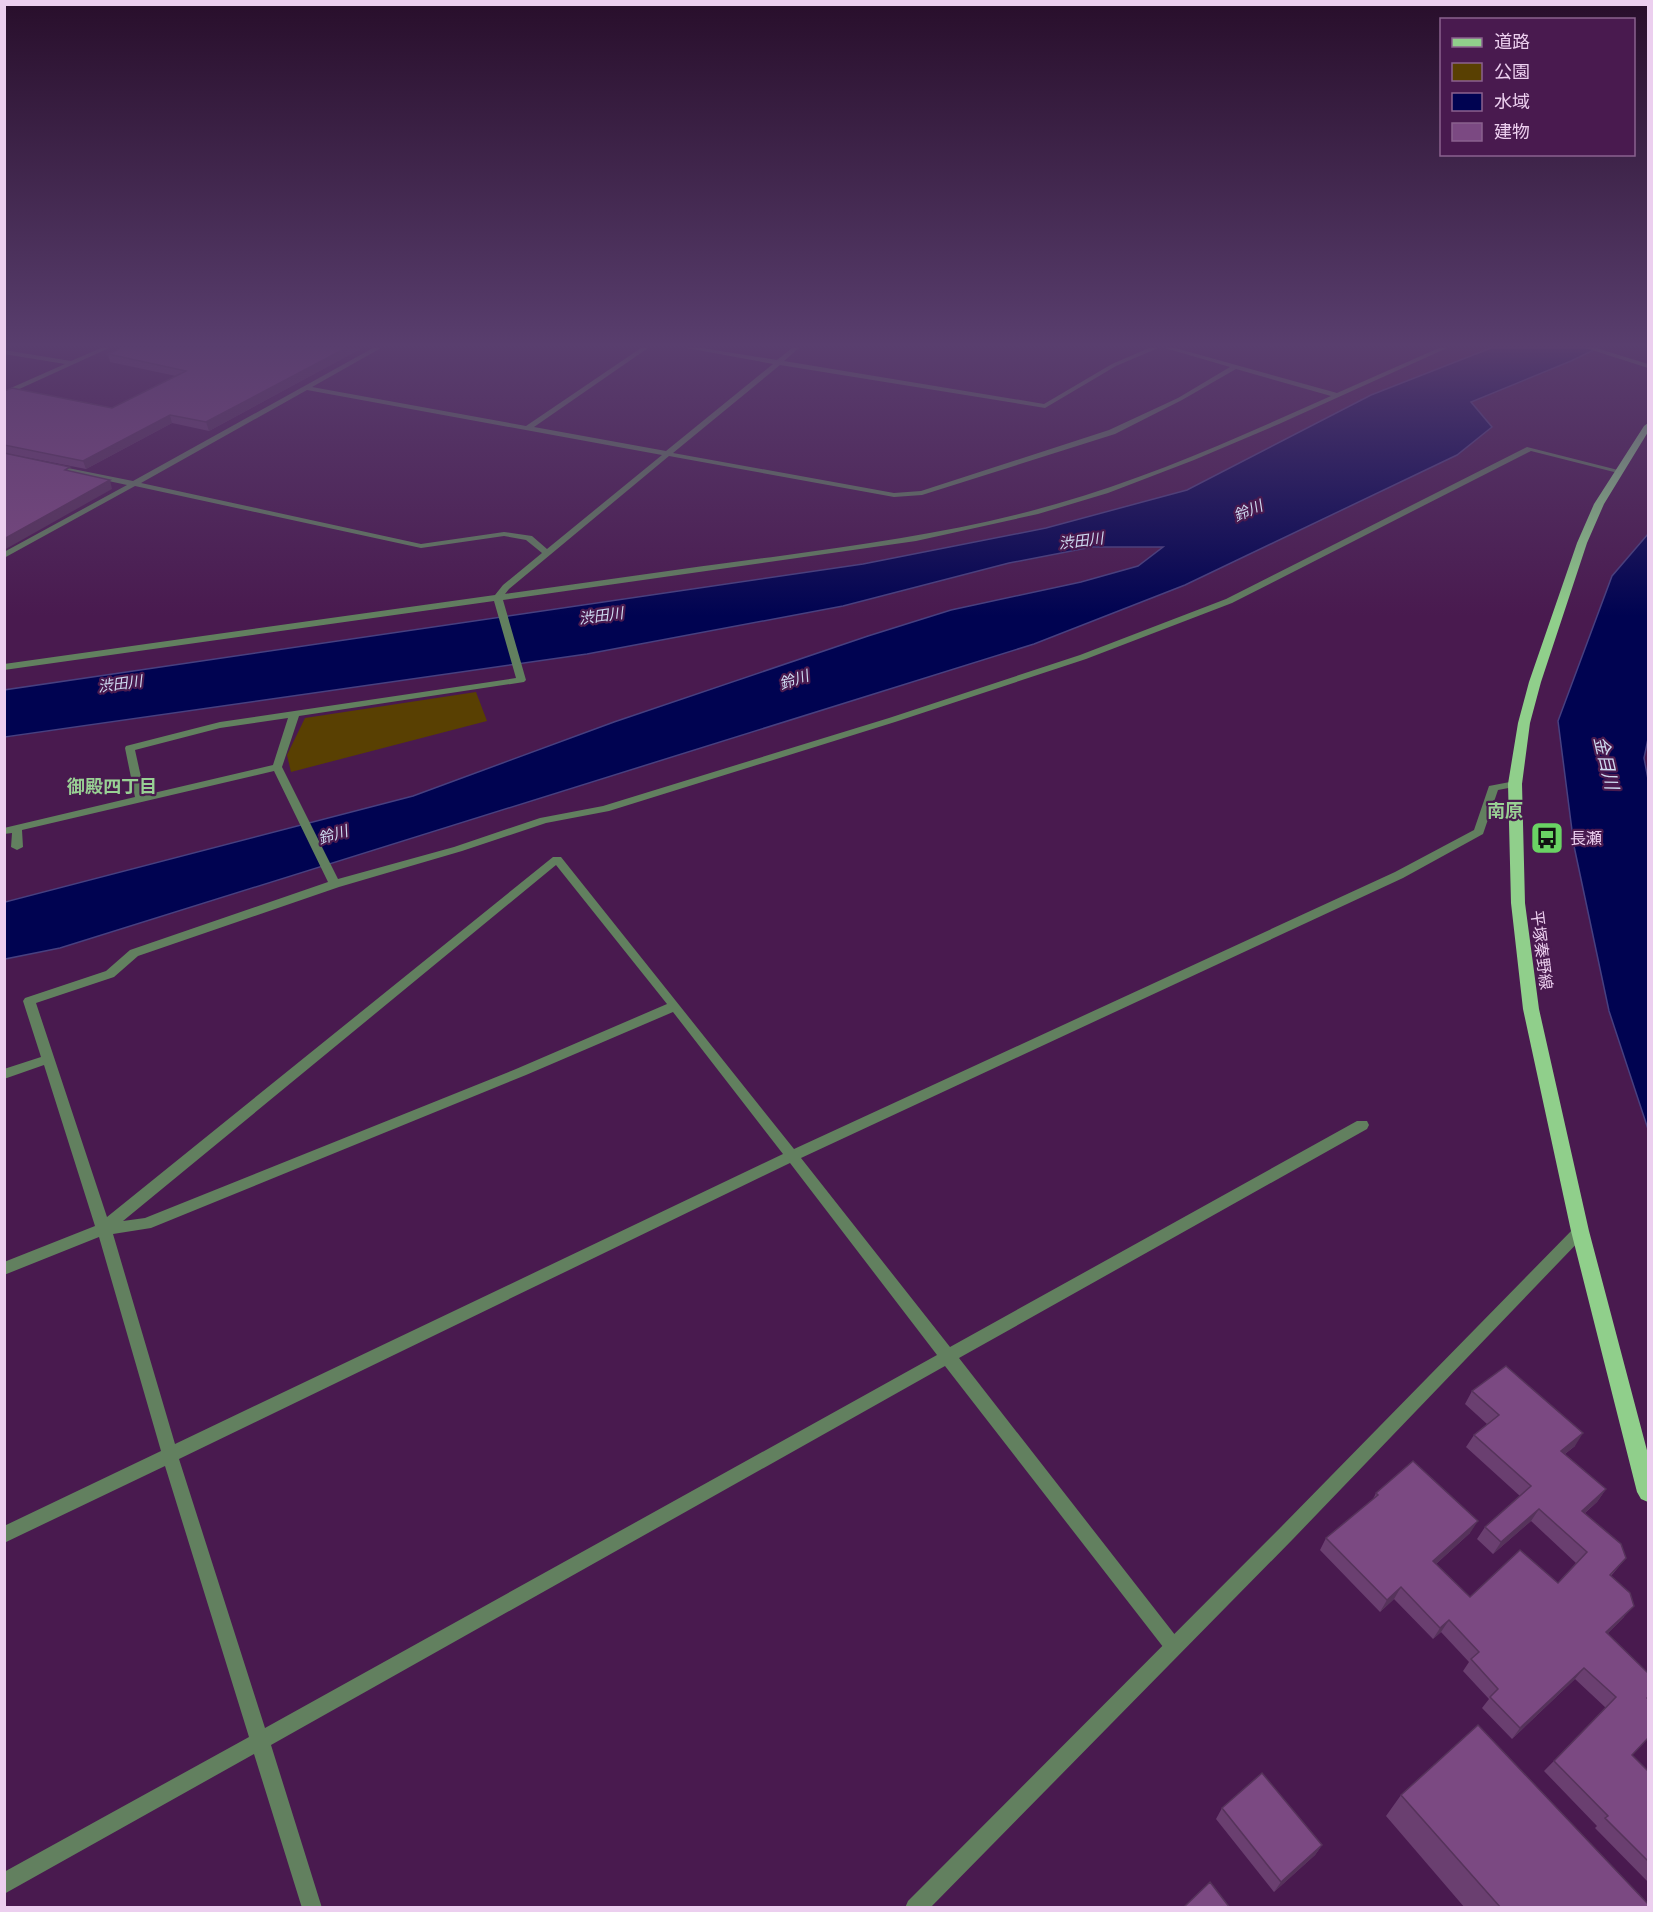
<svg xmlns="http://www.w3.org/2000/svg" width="1653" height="1912" font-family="Manrope,'Noto Sans JP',sans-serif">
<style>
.green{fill:#594002}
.water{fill:#000351;stroke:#474080;stroke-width:1.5}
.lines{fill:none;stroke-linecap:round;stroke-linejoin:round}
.minor{fill:#62805f;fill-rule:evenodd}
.tertiary{fill:#62805f;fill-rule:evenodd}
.primary{fill:#90cf8b;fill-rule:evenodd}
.wall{fill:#6a3f70}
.shaded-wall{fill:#56335b}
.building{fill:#7b4982;stroke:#56335b;stroke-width:1.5}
.labels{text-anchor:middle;stroke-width:4.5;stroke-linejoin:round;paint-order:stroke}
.far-water-label{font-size:15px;font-style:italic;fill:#cfdbf1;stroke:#491a4f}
.poi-label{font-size:16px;fill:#eccfef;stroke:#491a4f;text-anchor:start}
.street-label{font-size:16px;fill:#eccfef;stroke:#491a4f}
.water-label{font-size:18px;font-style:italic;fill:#cfdbf1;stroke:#491a4f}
.neighbourhood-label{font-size:18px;font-weight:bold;fill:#99d094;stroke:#491a4f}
</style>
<rect width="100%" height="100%" fill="#491a4f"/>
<path class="green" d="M 476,692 L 487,721 L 291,772 L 287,755 L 305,718 Z"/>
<path class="water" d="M 1491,348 L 1598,348 L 1571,361 L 1471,402 L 1492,427 L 1457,455 L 1185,585 L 1034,644 L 60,948 L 5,959 L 5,902 L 413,796 L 614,722 L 868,636 L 951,610 L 1081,582 L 1138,566 L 1163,547 L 1092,547 L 1009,563 L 843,606 L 587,654 L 5,737 L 4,690 L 863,564 L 1046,528 L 1187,490 L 1371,395 Z
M 1648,534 L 1648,739 L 1644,758 L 1648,779 L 1648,1129 L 1609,1011 L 1574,846 L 1558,721 L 1612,576 Z"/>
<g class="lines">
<path class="minor" d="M 101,348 L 109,348 L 4,396 L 4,391 L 65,364 L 4,354 L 4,350 L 71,361 Z
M 373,348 L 381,348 L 312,387 L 526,426 L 641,348 L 648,348 L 534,427 L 666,451 L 773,364 L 687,348 L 702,348 L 777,360 L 792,348 L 799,348 L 784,361 L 1044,404 L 1112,364 L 1149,348 L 1158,348 L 1116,366 L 1045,408 L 780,365 L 673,453 L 894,493 L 921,491 L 1109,430 L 1178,398 L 1230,367 L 1165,348 L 1175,348 L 1337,393 L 1439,348 L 1447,348 L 1279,424 L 1194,460 L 1108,493 L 1038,514 L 916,541 L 503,600 L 526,680 L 524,682 L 299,716 L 282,767 L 338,879 L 454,847 L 540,818 L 603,806 L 889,718 L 1080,655 L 1226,599 L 1527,447 L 1622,471 L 1618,473 L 1531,451 L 1232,603 L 1086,659 L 895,722 L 609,811 L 546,823 L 462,851 L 339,887 L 138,956 L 114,977 L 36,1003 L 107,1217 L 553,857 L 561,857 L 794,1149 L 1395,872 L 1474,830 L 1489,786 L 1515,781 L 1520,784 L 1519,786 L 1498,790 L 1483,834 L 1403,878 L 801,1158 L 950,1347 L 1357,1121 L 1367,1121 L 1369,1125 L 1367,1129 L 959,1358 L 1179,1640 L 1182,1646 L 1179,1652 L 1173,1655 L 1167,1652 L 945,1366 L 271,1745 L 322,1908 L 302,1908 L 254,1754 L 4,1894 L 4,1872 L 249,1737 L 165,1466 L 4,1543 L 4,1526 L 161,1451 L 99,1237 L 4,1275 L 4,1262 L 95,1226 L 44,1065 L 4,1079 L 4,1069 L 41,1057 L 23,1001 L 25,998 L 106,971 L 130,950 L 328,882 L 274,771 L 22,830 L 23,847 L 17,850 L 11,847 L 12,833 L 4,834 L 4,828 L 135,797 L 125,748 L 126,746 L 220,722 L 516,678 L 494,601 L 4,670 L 4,664 L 495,595 L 503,585 L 542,553 L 526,540 L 504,536 L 421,548 L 135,486 L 4,558 L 4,552 L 127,485 L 53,469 L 53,465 L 133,481 ZM 1236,369 L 1331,396 C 1241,436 1151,477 1056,504 C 966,530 873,543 780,556 C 688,568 597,581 505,594 L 509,589 L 669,456 L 894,497 L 922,495 L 1115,434 L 1182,400 ZM 307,390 L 662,455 L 547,549 L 532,536 L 504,532 L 421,544 L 141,483 ZM 288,718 L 273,765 L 145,795 L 135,750 L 220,728 ZM 556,865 L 667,1004 L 516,1069 L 145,1218 L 123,1221 ZM 673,1012 L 783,1154 L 175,1444 L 113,1234 L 151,1228 L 526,1075 ZM 790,1163 L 937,1355 L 265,1728 L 179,1459 Z"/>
<path class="tertiary" d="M 1586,348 L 1596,348 L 1648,364 L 1648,368 Z
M 1580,1225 L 1585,1227 L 1587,1231 L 1585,1235 L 1293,1539 L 930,1908 L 905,1908 L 908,1901 L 1281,1527 L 1575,1227 Z"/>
<path class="primary" d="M 1648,423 L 1648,432 L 1604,504 L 1587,543 L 1541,682 L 1530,723 L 1522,784 L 1525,903 L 1539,1009 L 1589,1231 L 1648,1454 L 1648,1502 L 1641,1499 L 1637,1492 L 1571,1231 L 1523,1009 L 1511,903 L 1508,784 L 1518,723 L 1529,682 L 1577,543 L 1594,504 L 1644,426 Z"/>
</g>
<path class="wall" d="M 121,348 L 362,348 L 209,431 L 172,423 L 86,469 L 4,453 L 4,391 L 112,408 L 176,376 L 110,362 L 108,354 Z
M 1472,1391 L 1575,1446 L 1565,1454 L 1606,1489 L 1597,1502 L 1585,1513 L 1626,1558 L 1611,1576 L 1624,1617 L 1608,1633 L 1648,1698 L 1632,1755 L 1648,1771 L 1648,1882 L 1595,1828 L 1597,1826 L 1544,1771 L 1606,1708 L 1575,1679 L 1512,1739 L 1482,1708 L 1489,1699 L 1463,1671 L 1469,1662 L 1441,1632 L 1433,1639 L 1394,1599 L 1380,1612 L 1320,1550 L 1326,1538 L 1373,1499 L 1376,1493 L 1470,1533 L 1436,1564 L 1470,1597 L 1558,1583 L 1576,1563 L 1531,1521 L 1493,1554 L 1477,1539 L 1485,1527 L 1520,1496 L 1466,1447 L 1474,1435 L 1487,1424 L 1465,1404 Z
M 1401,1795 L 1648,1908 L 1465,1908 L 1386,1816 Z
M 1222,1808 L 1322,1845 L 1315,1855 L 1274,1892 L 1216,1819 Z"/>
<path class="shaded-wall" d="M 346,348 L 362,348 L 209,431 L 206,422 Z
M 170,415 L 172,423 L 86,469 L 83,461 Z
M 110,480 L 112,489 L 4,550 L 4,539 Z
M 1583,1433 L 1575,1446 L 1553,1463 L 1561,1451 Z
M 1606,1489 L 1597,1502 L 1573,1523 L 1582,1511 Z
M 1539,1509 L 1531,1521 L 1493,1554 L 1501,1542 Z
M 1478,1521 L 1470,1533 L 1426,1573 L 1433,1561 Z
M 1401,1587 L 1394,1599 L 1380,1612 L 1387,1600 Z
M 1634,1606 L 1624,1617 L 1597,1644 L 1606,1632 Z
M 1449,1620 L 1441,1632 L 1433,1639 L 1440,1628 Z
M 1584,1668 L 1575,1679 L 1512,1739 L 1520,1728 Z
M 1322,1845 L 1315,1855 L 1274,1892 L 1281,1882 Z"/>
<path class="building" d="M 121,348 L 346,348 L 206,422 L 170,415 L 83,461 L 4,445 L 4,391 L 12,388 L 112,408 L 186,371 L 108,354 Z
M 4,453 L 70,467 L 65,470 L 110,480 L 4,539 Z
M 1506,1366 L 1583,1433 L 1561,1451 L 1606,1489 L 1582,1511 L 1621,1544 L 1626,1558 L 1610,1575 L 1630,1593 L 1634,1606 L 1606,1632 L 1648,1673 L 1648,1697 L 1647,1698 L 1648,1699 L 1648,1738 L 1632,1755 L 1648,1771 L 1648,1861 L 1605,1818 L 1608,1816 L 1554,1761 L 1616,1697 L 1584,1668 L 1520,1728 L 1490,1697 L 1498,1689 L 1471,1659 L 1479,1652 L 1449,1620 L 1440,1628 L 1401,1587 L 1387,1600 L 1326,1538 L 1378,1495 L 1376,1493 L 1413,1461 L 1478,1521 L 1433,1561 L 1470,1597 L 1520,1550 L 1558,1583 L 1587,1552 L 1539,1509 L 1501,1542 L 1485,1527 L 1531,1486 L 1474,1435 L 1499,1415 L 1472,1391 Z
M 1478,1725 L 1648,1904 L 1648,1908 L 1501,1908 L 1401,1795 Z
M 1262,1773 L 1322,1845 L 1281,1882 L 1222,1808 Z
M 1210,1882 L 1230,1908 L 1183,1908 Z"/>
<linearGradient id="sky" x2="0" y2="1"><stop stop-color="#280e2b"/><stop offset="0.56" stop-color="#593e6e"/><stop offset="1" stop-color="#593e6e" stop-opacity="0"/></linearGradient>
<rect width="1653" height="616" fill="url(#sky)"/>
<defs>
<g id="bus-square" transform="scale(1.725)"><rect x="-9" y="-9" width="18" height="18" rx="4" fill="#6ad364" stroke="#491a4f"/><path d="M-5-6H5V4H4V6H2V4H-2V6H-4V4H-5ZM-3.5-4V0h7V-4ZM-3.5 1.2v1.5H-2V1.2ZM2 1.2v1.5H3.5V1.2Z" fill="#111"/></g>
</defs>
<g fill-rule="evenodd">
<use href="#bus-square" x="1547" y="838"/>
</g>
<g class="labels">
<g class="far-water-label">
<text transform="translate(1248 511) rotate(-23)" y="5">鈴川</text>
<text transform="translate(1081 541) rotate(-7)" y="5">渋田川</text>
<text transform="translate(601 616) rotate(-8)" y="5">渋田川</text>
<text transform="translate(794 680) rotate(-18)" y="5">鈴川</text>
<text transform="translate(120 684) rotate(-8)" y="5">渋田川</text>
<text transform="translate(333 835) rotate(-17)" y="5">鈴川</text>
</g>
<g class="poi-label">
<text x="1570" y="844">長瀬</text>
</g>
<g class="street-label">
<text transform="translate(1542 950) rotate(83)" y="6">平塚秦野線</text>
</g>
<g class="water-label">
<text transform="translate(1606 763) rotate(77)" y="6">金目川</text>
</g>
<g class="neighbourhood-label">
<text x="112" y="793">御殿四丁目</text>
<text x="1505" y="817">南原</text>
</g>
</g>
<rect width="1653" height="1912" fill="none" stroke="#eccfef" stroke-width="12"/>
<rect x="1440" y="18" width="195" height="138" fill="#491a4f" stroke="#8a628f" stroke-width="1.5"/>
<rect x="1452" y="38" width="30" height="9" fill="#90cf8b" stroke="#8a628f" stroke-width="1.5"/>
<text x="1494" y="48" font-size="18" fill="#eccfef">道路</text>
<rect x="1452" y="63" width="30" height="18" fill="#594002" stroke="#8a628f" stroke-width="1.5"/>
<text x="1494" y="78" font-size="18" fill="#eccfef">公園</text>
<rect x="1452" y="93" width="30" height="18" fill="#000351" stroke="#8a628f" stroke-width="1.5"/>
<text x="1494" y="108" font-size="18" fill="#eccfef">水域</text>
<rect x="1452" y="123" width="30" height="18" fill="#7b4982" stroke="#8a628f" stroke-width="1.5"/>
<text x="1494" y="138" font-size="18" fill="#eccfef">建物</text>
</svg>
